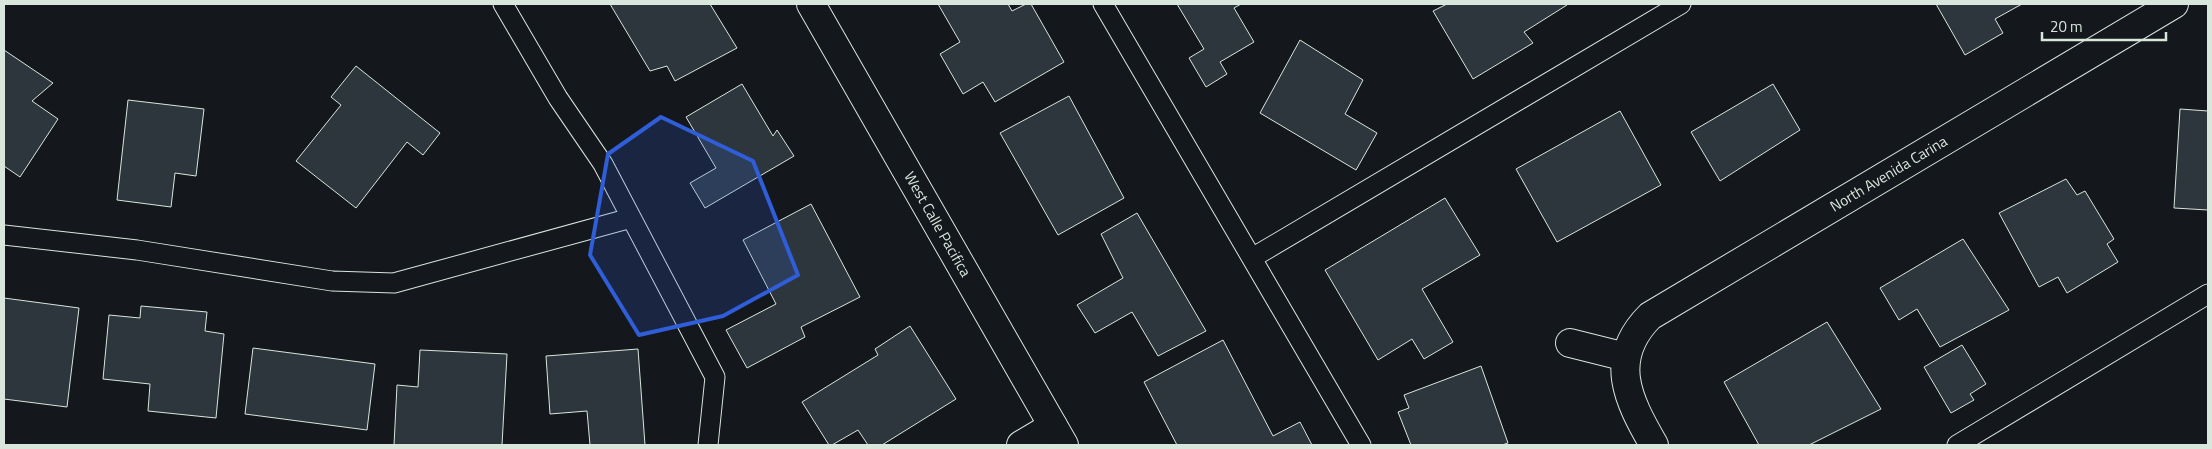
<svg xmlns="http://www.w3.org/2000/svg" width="2212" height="449" font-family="'Titillium Web',sans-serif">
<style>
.building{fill:#2c363c;stroke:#d8e6dc}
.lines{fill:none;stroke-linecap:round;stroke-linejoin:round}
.service-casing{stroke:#d8e6dc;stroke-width:21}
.minor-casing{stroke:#d8e6dc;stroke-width:30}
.service{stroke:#14181c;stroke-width:19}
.minor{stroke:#14181c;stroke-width:28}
.marked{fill:#305dd8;fill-opacity:0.2;stroke:#305dd8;stroke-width:4;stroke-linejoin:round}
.labels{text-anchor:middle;stroke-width:4;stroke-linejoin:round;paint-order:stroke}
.street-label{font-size:15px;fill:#d8e6dc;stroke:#14181c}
</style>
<rect width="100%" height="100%" fill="#14181c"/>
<path class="building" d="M 610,4 L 710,4 L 737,48 L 675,81 L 667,66 L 650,71 Z
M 938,4 L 1008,4 L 1012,11 L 1026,4 L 1031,4 L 1064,62 L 995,102 L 983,82 L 963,94 L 940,54 L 960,42 Z
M 1177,4 L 1241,4 L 1234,8 L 1254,42 L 1220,62 L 1227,74 L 1206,87 L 1189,58 L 1204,49 Z
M 1447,4 L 1566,4 L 1567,5 L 1524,32 L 1533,43 L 1473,79 L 1433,11 Z
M 1936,4 L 2022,4 L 1995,19 L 2003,33 L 1965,55 Z
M 1300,40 L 1363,80 L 1345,114 L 1377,133 L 1356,170 L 1260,113 Z
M 4,50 L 53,83 L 32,101 L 58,119 L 20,177 L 4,166 Z
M 356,66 L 440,133 L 423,155 L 407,142 L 356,208 L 296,161 L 341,105 L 331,97 Z
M 742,84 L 773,136 L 777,130 L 794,156 L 705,208 L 690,183 L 716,168 L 686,117 Z
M 1773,84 L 1800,130 L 1720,181 L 1691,132 Z
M 1069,96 L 1124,198 L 1058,235 L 1000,133 Z
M 128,100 L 204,109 L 196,176 L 175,173 L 171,207 L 117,200 Z
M 2180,109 L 2208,111 L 2208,210 L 2174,208 Z
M 1620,111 L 1661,185 L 1557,242 L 1516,169 Z
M 2066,179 L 2077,195 L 2085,191 L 2114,239 L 2107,244 L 2118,262 L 2067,293 L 2058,277 L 2039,287 L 1999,213 Z
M 1445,198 L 1480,255 L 1422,289 L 1453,342 L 1424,359 L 1412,339 L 1378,360 L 1325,270 Z
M 811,204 L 860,297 L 801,327 L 805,337 L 747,368 L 726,330 L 776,304 L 743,240 Z
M 1137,213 L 1206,331 L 1158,356 L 1132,312 L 1095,333 L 1077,305 L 1123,278 L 1101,234 Z
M 1963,239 L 2009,310 L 1940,347 L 1917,309 L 1899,320 L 1880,288 Z
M 4,298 L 79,308 L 67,407 L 4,399 Z
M 141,306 L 207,312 L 205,331 L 224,334 L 216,418 L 148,411 L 150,384 L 103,379 L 109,315 L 140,318 Z
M 1827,322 L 1881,409 L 1809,445 L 1759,445 L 1724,382 Z
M 910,326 L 956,399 L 882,445 L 868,445 L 858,430 L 832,445 L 829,445 L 802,402 L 878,355 L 875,349 Z
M 1223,340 L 1273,436 L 1300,422 L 1312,445 L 1177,445 L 1144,382 Z
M 1962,345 L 1986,384 L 1970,394 L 1974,400 L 1951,413 L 1924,367 Z
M 253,348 L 375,364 L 367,430 L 245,414 Z
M 638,349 L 645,445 L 590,445 L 587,411 L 550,414 L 546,356 Z
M 420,350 L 507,354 L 502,445 L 394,445 L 397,385 L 418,387 Z
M 1481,366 L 1508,443 L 1502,445 L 1411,445 L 1398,412 L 1409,408 L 1404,395 Z"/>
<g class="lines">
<g class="service-casing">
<path id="service" d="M 503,4 L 558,98 L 603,164 L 715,377 L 708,445
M 1103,4 L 1361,445
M 4,235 L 137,250 L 332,281 L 394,283 L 631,218
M 1252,258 L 1681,4
M 1957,445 L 2208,294"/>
</g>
<g class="minor-casing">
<g id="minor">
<path id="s1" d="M 811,4 L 1064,445"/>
<path d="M 1570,343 L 1626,357"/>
<path d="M 1021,445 L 1053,426"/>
<path id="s2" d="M 1654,445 C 1628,400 1607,359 1650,316 L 2174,4"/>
</g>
</g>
<use href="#service" class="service"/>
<use href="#minor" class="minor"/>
</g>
<path class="marked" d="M 661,117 L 753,161 L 798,275 L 723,316 L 639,335 L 590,255 L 608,154 Z"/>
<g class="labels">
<g class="street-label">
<text dy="5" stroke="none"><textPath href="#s2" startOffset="420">North Avenida Carina</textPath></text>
<text dy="5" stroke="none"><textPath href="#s1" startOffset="254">West Calle Pacifica</textPath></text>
</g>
</g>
<rect width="2212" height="449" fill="none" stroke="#d8e6dc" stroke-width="10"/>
<path d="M2042 32v8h124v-8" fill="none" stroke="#d8e6dc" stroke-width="2.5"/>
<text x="2050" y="32" font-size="15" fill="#d8e6dc" stroke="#14181c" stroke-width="4" paint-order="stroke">20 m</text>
</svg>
